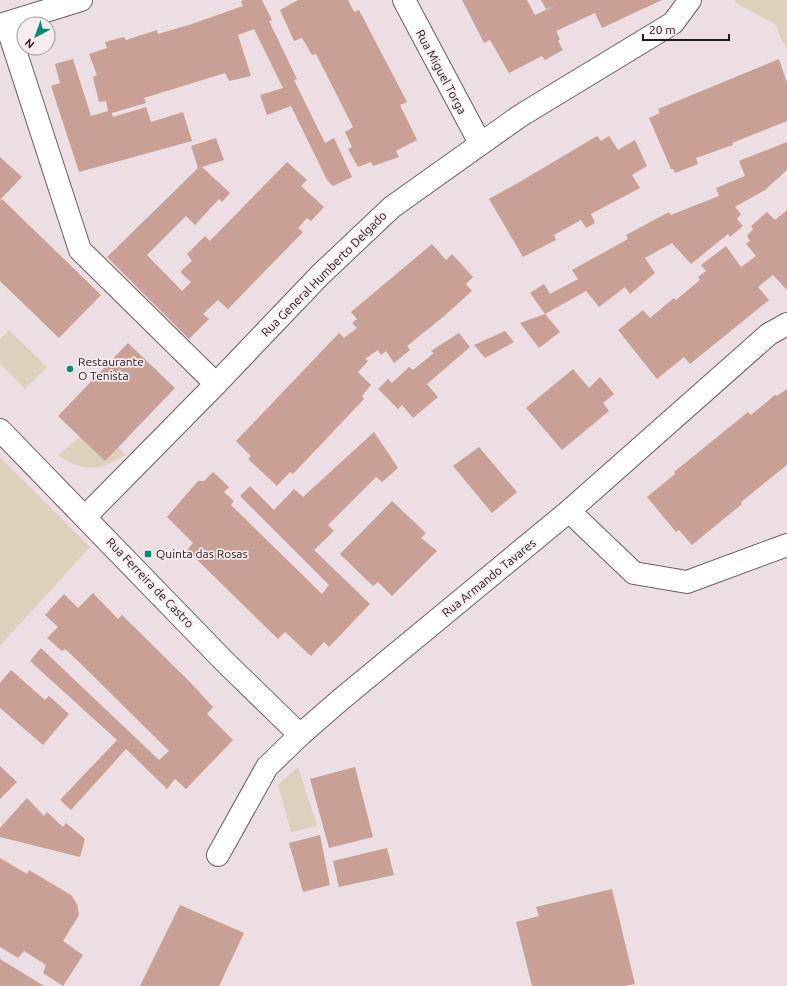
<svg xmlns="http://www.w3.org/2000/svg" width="787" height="986" font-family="Ubuntu,sans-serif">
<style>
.green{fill:#dfcfbd}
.building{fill:#c8a096}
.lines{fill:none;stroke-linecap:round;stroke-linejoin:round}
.street-casing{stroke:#6a5e61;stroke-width:24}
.secondary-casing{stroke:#6a5e61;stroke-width:24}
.street{stroke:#fff;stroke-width:22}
.secondary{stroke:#fff;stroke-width:22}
.poi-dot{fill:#078c73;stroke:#faebef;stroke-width:1.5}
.labels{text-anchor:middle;stroke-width:3.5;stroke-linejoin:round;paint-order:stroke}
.street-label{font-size:12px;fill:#1e191a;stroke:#faebef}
.poi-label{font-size:12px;fill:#1e191a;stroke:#faebef;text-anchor:start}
</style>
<rect width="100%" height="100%" fill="#ecdee2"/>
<path class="green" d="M 735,0 L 787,0 L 787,51 L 775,24 L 736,3 Z
M 9,330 L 47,367 L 25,389 L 0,364 L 0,339 Z
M 80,437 L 118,447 L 126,455 C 118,459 109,465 100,467 C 86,470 68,464 58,455 Z
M 0,457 L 90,547 L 0,646 Z
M 298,767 L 317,826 L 291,832 L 278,785 Z"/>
<path class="building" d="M 244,0 L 262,0 L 272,20 L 269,21 L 297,79 L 294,80 L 325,143 L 334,138 L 352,177 L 333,186 L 327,180 L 291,106 L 267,115 L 260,95 L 283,88 L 254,29 L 238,35 L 251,76 L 229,81 L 225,73 L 144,98 L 146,103 L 112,113 L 113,117 L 146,107 L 151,122 L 183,112 L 192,141 L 79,172 L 51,86 L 60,83 L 55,64 L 73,59 L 91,116 L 108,111 L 106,101 L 99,102 L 93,77 L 97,75 L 89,54 L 107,48 L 105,42 L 124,37 L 126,40 L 157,30 L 158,34 L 192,24 L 243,6 L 241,1 Z
M 298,0 L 348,0 L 354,12 L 359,10 L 407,102 L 400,105 L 417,140 L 396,151 L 399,157 L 373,166 L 371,162 L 358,167 L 348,149 L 352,147 L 345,132 L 353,127 L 316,54 L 312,55 L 302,38 L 294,41 L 280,10 Z
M 462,0 L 527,0 L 535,15 L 558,4 L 546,9 L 541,0 L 662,0 L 602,28 L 595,13 L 556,31 L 560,39 L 558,41 L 563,50 L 545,60 L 542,56 L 509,73 L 490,40 L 484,43 Z
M 779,59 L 787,83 L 787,121 L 732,143 L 733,145 L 696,158 L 698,164 L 675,173 L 673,169 L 671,169 L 649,118 L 660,113 L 658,109 Z
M 597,136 L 601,141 L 609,136 L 618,150 L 635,140 L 647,166 L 632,175 L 640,188 L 591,214 L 595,223 L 586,228 L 581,220 L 554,235 L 556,240 L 523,257 L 489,199 L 523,180 Z
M 216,138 L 224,160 L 202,167 L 230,193 L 222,202 L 219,199 L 195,225 L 186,216 L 147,255 L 182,291 L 191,282 L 180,272 L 192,261 L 187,254 L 205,236 L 210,241 L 287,162 L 307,180 L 301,186 L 324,207 L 311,221 L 307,218 L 298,228 L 303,232 L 228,309 L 218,300 L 203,314 L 209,319 L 189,339 L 107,257 L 198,168 L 191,146 Z
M 787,142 L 787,170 L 765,190 L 735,207 L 741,214 L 737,219 L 743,226 L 730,237 L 728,234 L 691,264 L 672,243 L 645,258 L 655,273 L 630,294 L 625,287 L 599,307 L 586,291 L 545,314 L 560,332 L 539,348 L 520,323 L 545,314 L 530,293 L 544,284 L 550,294 L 578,279 L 572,270 L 628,239 L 626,235 L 669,212 L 671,215 L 719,196 L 716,188 L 745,176 L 739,161 Z
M 0,157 L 22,177 L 0,200 Z
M 2,199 L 101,295 L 59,338 L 0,281 L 0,201 Z
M 787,210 L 787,290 L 773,275 L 758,287 L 769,300 L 690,364 L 684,357 L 657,379 L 618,330 L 643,310 L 650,318 L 674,298 L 676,300 L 700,280 L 698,277 L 706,271 L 701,265 L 726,246 L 741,267 L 756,256 L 746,244 L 750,241 L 747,236 L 753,229 L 751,226 L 767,212 L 775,220 Z
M 432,244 L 446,260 L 452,254 L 473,277 L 466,284 L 472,291 L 443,317 L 407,346 L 410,350 L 394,363 L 386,351 L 381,355 L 378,350 L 365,359 L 368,361 L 358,372 L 371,385 L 362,396 L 364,399 L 293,474 L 290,472 L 277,486 L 248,459 L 251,456 L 236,441 L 339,333 L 344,338 L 357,328 L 352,323 L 357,319 L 351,312 Z
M 505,331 L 514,342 L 485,358 L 474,345 Z
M 459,333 L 470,347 L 427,384 L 438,397 L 413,418 L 402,405 L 398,409 L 378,389 L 388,379 L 392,383 L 409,367 L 413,370 L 434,353 L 431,351 Z
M 128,343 L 175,388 L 105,461 L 58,416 Z
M 573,369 L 589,388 L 600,377 L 614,394 L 603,403 L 609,411 L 562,450 L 526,408 Z
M 787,389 L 787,465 L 741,502 L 742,504 L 692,545 L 679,530 L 676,532 L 647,497 L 675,474 L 674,472 L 748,412 L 751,415 L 775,395 L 777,396 Z
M 374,432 L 398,468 L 382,482 L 376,477 L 328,525 L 334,531 L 314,550 L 370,604 L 329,647 L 324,642 L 311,656 L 285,632 L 278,639 L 187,550 L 193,543 L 167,517 L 198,481 L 204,481 L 213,472 L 229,487 L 224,492 L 234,501 L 231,505 L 322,594 L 329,585 L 240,496 L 250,486 L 274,510 L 294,489 L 303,497 Z
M 479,447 L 517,492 L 492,513 L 453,466 Z
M 392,501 L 426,533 L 421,538 L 437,551 L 392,596 L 378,582 L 373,586 L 340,554 Z
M 93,593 L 118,619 L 122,615 L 190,682 L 213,707 L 207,714 L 233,740 L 186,789 L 175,779 L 167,789 L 126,749 L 71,810 L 60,800 L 117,740 L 30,661 L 41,648 L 159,760 L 169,751 L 77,660 L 65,649 L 62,651 L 47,638 L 58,627 L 45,615 L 64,594 L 78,608 Z
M 11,670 L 45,700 L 49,696 L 69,714 L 43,745 L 0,708 L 0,683 Z
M 0,766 L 17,782 L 0,799 Z
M 355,767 L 373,837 L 329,848 L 310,779 Z
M 27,798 L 44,816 L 47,812 L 63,827 L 66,823 L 85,839 L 80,857 L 0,837 L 0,828 Z
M 320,835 L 330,885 L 303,892 L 289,843 Z
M 387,848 L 394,875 L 339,887 L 333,861 Z
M 0,858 L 27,874 L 29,870 L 71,895 L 77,904 L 79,915 L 63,941 L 83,955 L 63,986 L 43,973 L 46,965 L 24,951 L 18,958 L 0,947 Z
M 612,889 L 635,984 L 625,986 L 532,986 L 516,922 L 539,916 L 536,907 Z
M 180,905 L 244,933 L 219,986 L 140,986 Z
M 0,959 L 44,986 L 0,986 Z"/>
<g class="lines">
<g class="street-casing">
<path id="street" d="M 404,0 L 480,143
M 6,23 L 80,250 L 216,384
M 0,25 L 81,0
M 569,511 L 769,334 L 787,324
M 86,516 L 216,384 L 320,275 L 392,207 L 520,116 L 673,23 L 690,0
M 218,855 L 267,767 L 300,735"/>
</g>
<g class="secondary-casing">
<path id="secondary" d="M 0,430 L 223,660 L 300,735 L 339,701 L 569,511 L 634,573 L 687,582 L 787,545"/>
</g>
<use href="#street" class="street"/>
<use href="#secondary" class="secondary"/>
</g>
<g class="poi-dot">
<circle cx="70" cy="369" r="4"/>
<rect x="144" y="550" width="8" height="8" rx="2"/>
</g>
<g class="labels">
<g class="street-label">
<text transform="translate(441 72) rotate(62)" y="4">Rua Miguel Torga</text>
<text transform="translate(324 274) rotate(-45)" y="4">Rua General Humberto Delgado</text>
<text transform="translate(489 578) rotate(-39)" y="4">Rua Armando Tavares</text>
<text transform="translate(150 583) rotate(46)" y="4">Rua Ferreira de Castro</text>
</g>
<g class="poi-label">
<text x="78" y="366">Restaurante<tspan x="78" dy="14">O Tenista</tspan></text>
<text x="156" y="558">Quinta das Rosas</text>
</g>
</g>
<g transform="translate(36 36) rotate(221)"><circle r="19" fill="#faebef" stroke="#a2979a"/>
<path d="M0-3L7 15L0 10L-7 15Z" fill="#078c73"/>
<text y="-6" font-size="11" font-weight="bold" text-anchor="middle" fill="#1e191a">N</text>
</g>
<path d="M643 34v6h86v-6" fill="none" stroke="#1e191a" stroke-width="2"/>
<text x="649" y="34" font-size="12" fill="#1e191a" stroke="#faebef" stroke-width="3" paint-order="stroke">20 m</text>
</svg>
